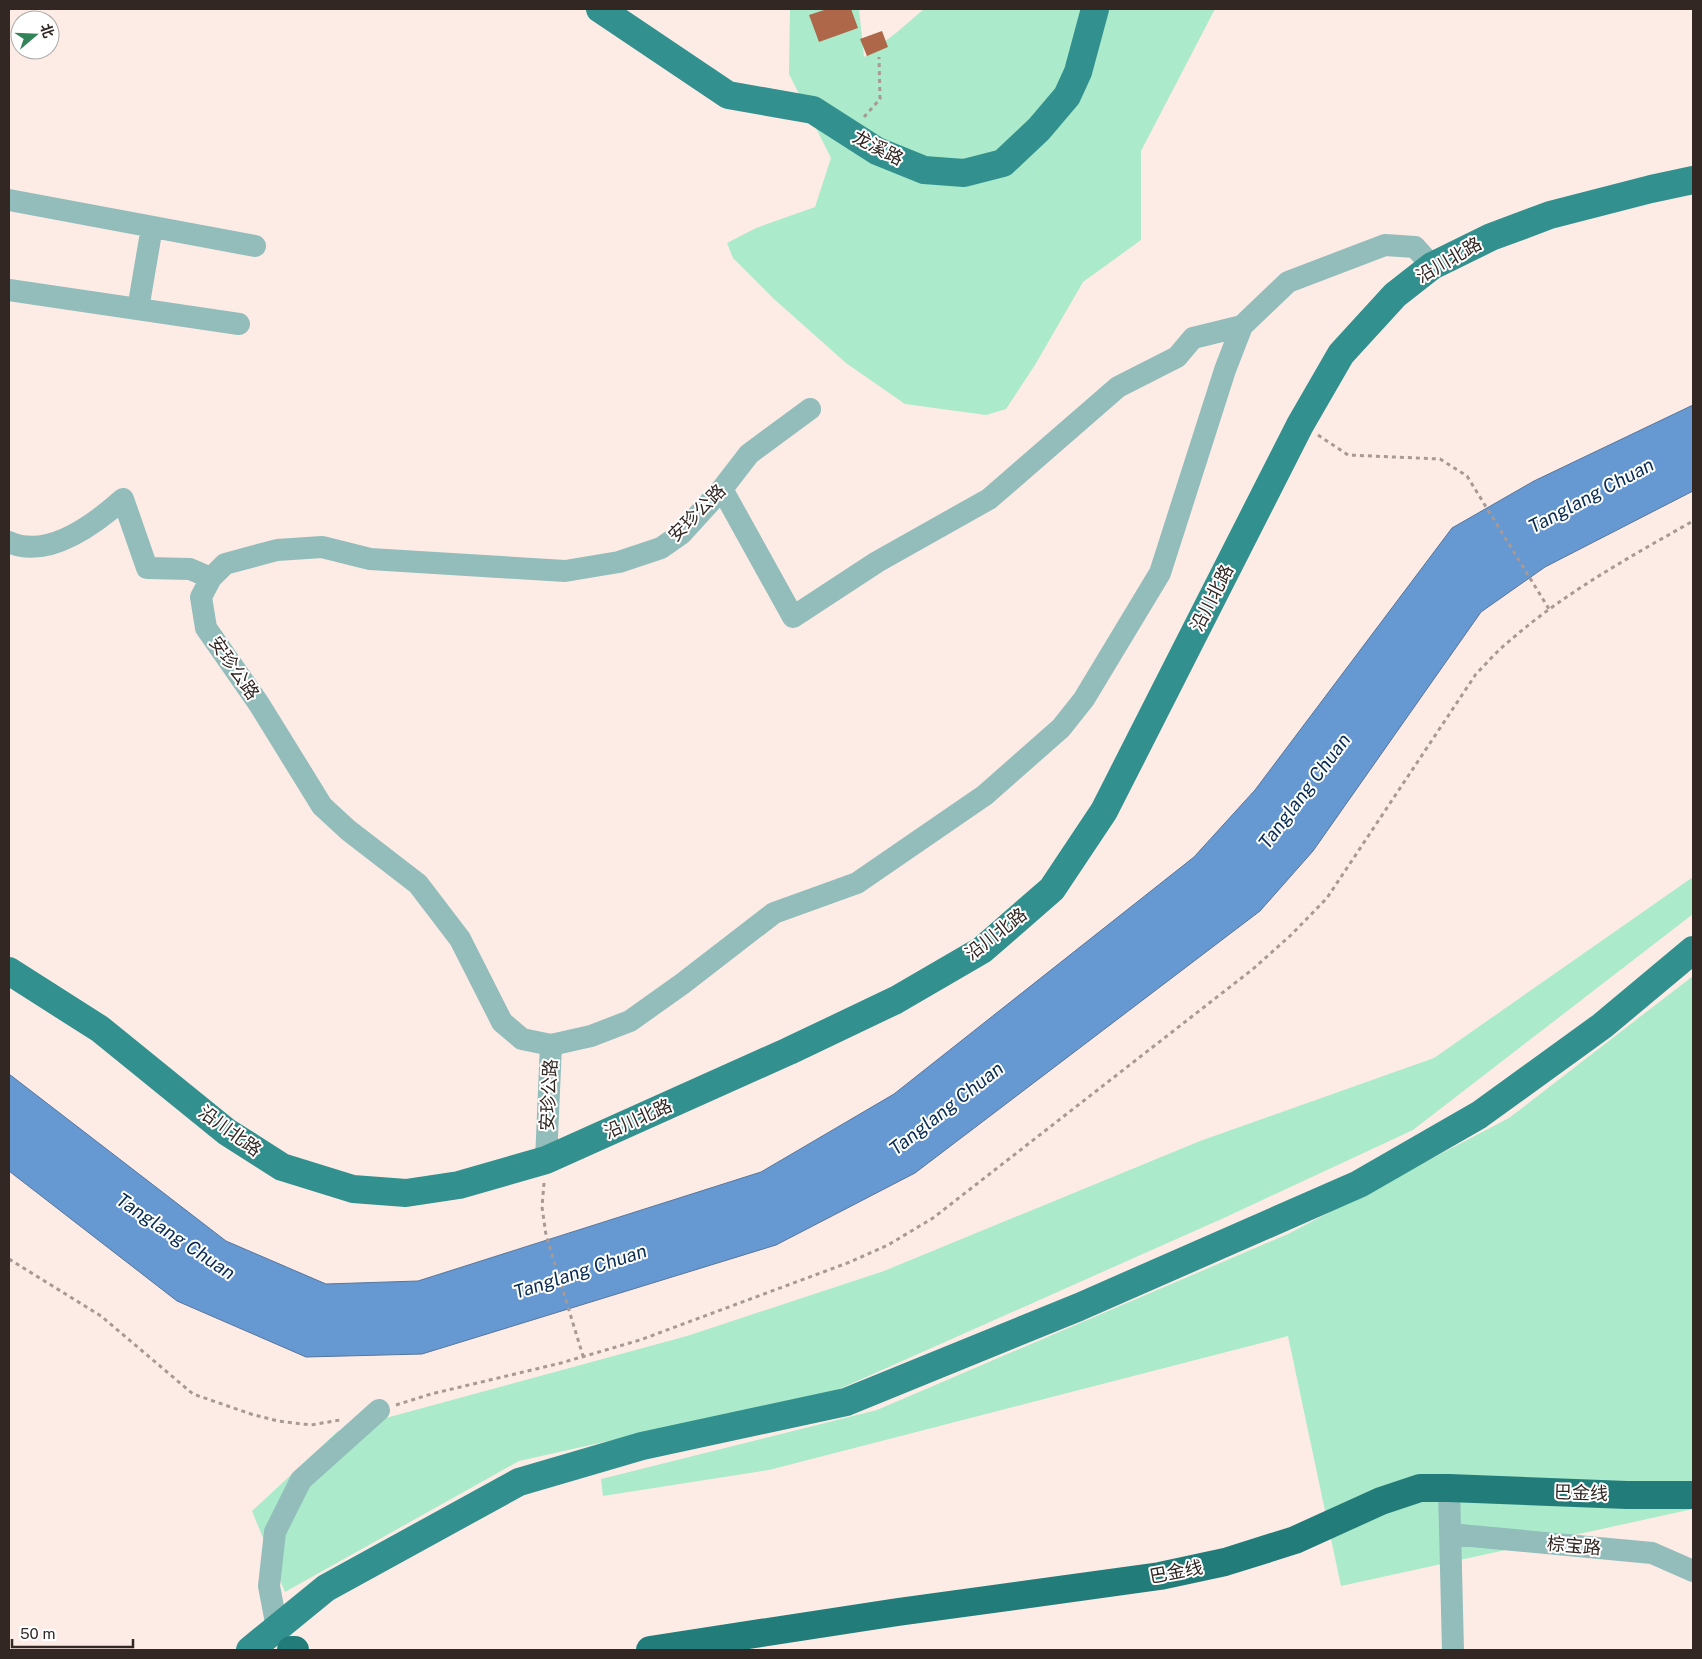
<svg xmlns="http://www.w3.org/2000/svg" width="1702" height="1659" font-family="'Public Sans','Noto Sans SC',sans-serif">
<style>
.green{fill:#abeacb}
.water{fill:#6698d1;stroke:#56769d}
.building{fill:#af674a}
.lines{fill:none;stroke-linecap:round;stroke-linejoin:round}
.path{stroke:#a79994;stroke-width:3;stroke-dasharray:4 4;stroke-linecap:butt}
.minor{stroke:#92bdbb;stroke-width:22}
.major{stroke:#32908e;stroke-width:28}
.highway{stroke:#227c7a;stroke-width:28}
.labels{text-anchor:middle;stroke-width:4;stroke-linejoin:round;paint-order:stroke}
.street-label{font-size:18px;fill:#322723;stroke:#fff}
.water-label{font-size:19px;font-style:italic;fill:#082c52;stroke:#fff}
</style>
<rect width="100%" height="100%" fill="#fdece6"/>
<path class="green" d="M 790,9 L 859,9 L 864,57 L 896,33 L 924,9 L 1215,9 L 1141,151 L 1141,240 L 1083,282 L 1035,365 L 1006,409 L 986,415 L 905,404 L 846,363 L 774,299 L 733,258 L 727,243 L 756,228 L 815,207 L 831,158 L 789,74 Z
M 1693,877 L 1693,914 L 1413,1130 L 1226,1217 L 837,1390 L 519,1461 L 285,1592 L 252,1511 L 338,1431 L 687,1336 L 884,1271 L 1200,1141 L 1434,1058 Z
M 1693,976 L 1693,1509 L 1341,1586 L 1288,1336 L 769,1470 L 603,1496 L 601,1479 L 877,1410 L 1288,1234 L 1509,1118 Z"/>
<path class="water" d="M 1693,405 L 1693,491 L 1545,567 L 1481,612 L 1313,851 L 1260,911 L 915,1173 L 776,1245 L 422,1354 L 306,1357 L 177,1301 L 9,1171 L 9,1074 L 226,1241 L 326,1284 L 418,1281 L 761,1172 L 894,1094 L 1194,857 L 1255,790 L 1452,528 L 1534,481 Z"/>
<path class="building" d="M 827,9 L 851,9 L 858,28 L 819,42 L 809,15 Z
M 882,31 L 888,47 L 867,56 L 860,39 Z"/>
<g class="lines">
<path class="path" d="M 864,117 L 880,99 L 879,57
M 1318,435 L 1348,455 L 1440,459 L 1467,476 L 1549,609
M 544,1183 L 542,1207 L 546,1235 L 583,1356
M 9,1259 L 101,1316 L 193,1394 L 251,1414 L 278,1421 L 311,1425 L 340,1420
M 396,1405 L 431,1394 L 561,1363 L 640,1340 L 850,1262 L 888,1245 L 933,1218 L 1253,969 L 1291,935 L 1327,898 L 1476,674 C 1486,664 1495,653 1506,644 C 1562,594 1628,558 1693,521"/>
<path class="minor" d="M 9,200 L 255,246
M 9,290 L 239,324
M 138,309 L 152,227
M 722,489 L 793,617 L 877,562 L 989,499 L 1118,387 L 1177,357 L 1193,338 L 1242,326
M 9,542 C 48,560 95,524 123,499 L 147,568 L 190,569 L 211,578
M 551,1045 L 591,1036 L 630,1021 L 682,984 L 774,913 L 857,883 L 985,795 L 1061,728 L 1084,699 L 1160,573 L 1225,370 L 1242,326 L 1288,282 L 1385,245 L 1415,247 L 1432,266
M 546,1160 L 551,1045 L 522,1039 L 502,1022 L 460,939 L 418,884 L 348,830 L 322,806 L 259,704 L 206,628 L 201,597 L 211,578 L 225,564 L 277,550 L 322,547 L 370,559 L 565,571 L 619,562 L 661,548 L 681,534 L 722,489 L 749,454 L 810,409
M 1449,1488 L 1453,1650
M 1450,1534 L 1652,1553 L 1693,1571
M 277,1628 L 269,1586 L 275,1532 L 301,1480 L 379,1410"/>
<path class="major" d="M 600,9 L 728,95 L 813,110 L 877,151 L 924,170 L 964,173 L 1003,163 L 1039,129 L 1067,96 L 1078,72 L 1095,9
M 9,971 L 100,1029 L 227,1132 L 282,1167 L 353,1189 L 406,1193 L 459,1185 L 546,1160 L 789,1051 L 896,1000 L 982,950 L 1052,889 L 1104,811 L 1300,425 L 1341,354 L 1395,295 L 1432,266 L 1491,237 L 1550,215 L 1651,189 L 1693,180
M 250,1650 L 326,1588 L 519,1482 L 642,1446 L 846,1402 L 1079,1307 L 1359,1184 L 1479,1115 L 1602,1026 L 1693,950"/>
<path class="highway" d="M 291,1650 L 295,1650
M 650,1650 L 898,1612 L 1160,1576 L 1225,1562 L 1295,1540 L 1381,1501 L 1420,1488 L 1449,1488 L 1627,1495 L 1693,1495"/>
</g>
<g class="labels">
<g class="street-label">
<text transform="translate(878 148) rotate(27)" y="6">龙溪路</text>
<text transform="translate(1449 260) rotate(-30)" y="6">沿川北路</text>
<text transform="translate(697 513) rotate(-45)" y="6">安珍公路</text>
<text transform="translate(1212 598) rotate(-63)" y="6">沿川北路</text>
<text transform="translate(234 668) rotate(55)" y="6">安珍公路</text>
<text transform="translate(996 934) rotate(-38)" y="6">沿川北路</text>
<text transform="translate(549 1095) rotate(-87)" y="6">安珍公路</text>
<text transform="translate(638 1119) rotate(-24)" y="6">沿川北路</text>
<text transform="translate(230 1131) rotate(36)" y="6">沿川北路</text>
<text transform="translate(1581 1493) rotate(2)" y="6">巴金线</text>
<text transform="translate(1574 1546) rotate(5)" y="6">棕宝路</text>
<text transform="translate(1176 1572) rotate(-11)" y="6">巴金线</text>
</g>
<g class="water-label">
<text transform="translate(1591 495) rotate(-28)" y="7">Tanglang Chuan</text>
<text transform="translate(1304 791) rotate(-53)" y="7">Tanglang Chuan</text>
<text transform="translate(946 1108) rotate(-38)" y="7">Tanglang Chuan</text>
<text transform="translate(176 1236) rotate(34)" y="7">Tanglang Chuan</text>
<text transform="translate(580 1271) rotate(-18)" y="7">Tanglang Chuan</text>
</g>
</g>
<rect width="1702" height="1659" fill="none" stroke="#322723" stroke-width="20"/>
<g transform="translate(35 35) rotate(71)"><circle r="24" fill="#ffffff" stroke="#ada9a7"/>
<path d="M0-4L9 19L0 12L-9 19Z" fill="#308457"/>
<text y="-8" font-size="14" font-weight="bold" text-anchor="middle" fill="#322723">北</text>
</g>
<path d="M12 1639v8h121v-8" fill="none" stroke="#322723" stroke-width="2.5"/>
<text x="20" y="1639" font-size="15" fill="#322723" stroke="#ffffff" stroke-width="4" paint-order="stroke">50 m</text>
</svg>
